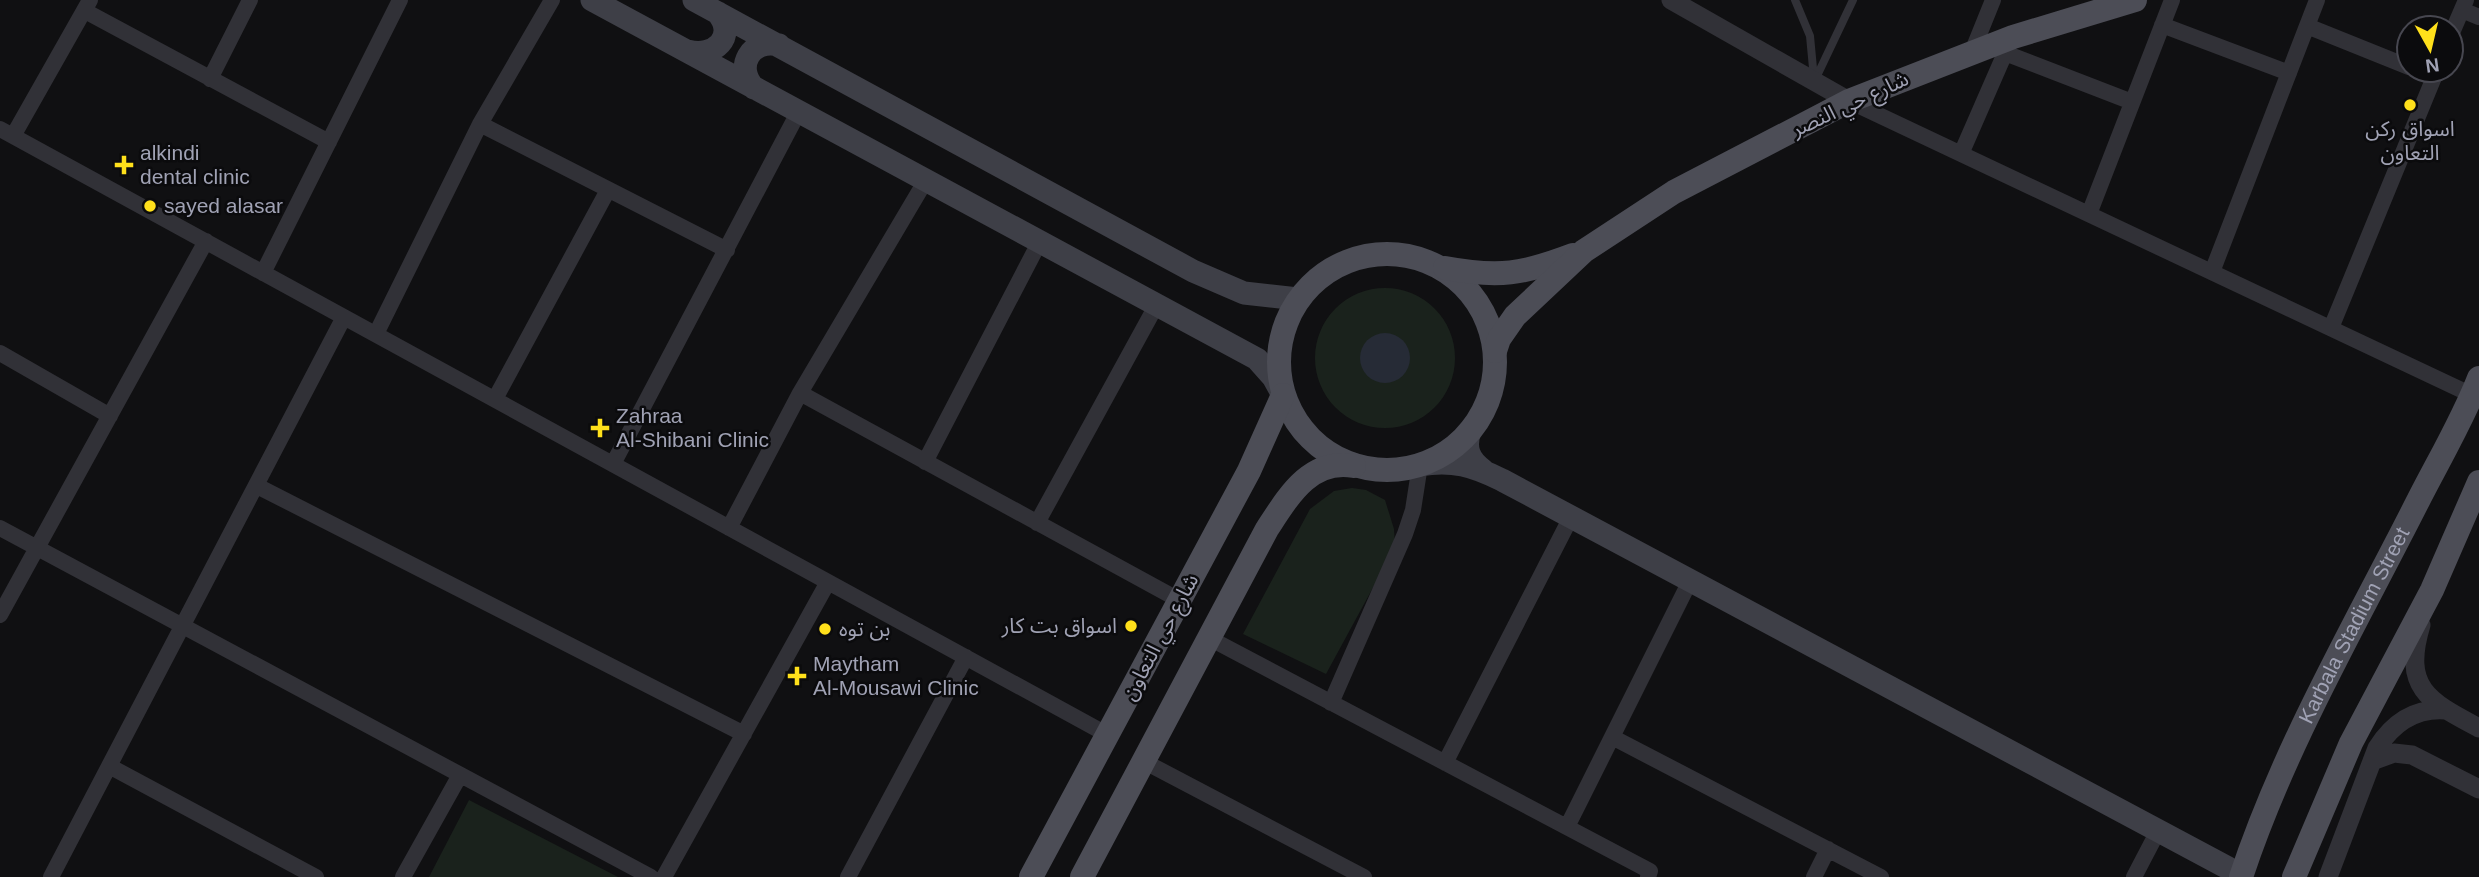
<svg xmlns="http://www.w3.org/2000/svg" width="2479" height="877" font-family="Helvetica,'Noto Sans Arabic',sans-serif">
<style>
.green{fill:#1a221c}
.water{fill:#262b36}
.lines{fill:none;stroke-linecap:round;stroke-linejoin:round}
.service{stroke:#313137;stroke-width:8}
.minor{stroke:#313137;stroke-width:16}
.tertiary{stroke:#313137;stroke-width:19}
.secondary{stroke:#3e3f47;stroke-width:23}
.primary{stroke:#4c4d56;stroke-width:24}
.poi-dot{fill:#ffe01b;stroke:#0b0b0d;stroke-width:2.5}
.labels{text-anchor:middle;stroke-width:5;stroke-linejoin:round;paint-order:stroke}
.street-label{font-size:21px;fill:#a0a2b4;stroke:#0b0b0d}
.poi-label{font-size:21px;fill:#a0a2b4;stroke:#0b0b0d;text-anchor:start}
</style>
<rect width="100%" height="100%" fill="#101012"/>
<path class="green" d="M1315 358a70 70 0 1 1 140 0a70 70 0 1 1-140 0Z
M 1352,488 L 1366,490 L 1385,500 L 1394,529 L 1395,547 L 1326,674 L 1243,634 L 1310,509 L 1334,491 Z
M 469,800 L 618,877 L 429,877 Z"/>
<path class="water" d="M1360 358a25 25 0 1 1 50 0a25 25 0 1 1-50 0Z"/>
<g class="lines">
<path class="service" d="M 1795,0 L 1810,36 L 1814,79
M 1815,80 L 1853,0"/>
<path class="minor" d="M 2462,10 L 2479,17
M 85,11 L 329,142
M 2162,25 L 2289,73
M 2307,26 L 2409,67
M 2451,35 L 2466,0
M 1972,52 L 1993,0
M 2005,53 L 2132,102
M 210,79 L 250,0
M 1849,101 L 2472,395
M 480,124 L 727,250
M 0,129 L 1108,735
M 13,136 L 90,0
M 1961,154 L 2009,44
M 2089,214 L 2172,0
M 2212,272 L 2317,0
M 263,273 L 400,0
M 2331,328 L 2437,70
M 376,334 L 480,124 L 552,0
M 0,353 L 110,416
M 800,393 L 1179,600
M 495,399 L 608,190
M 925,462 L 1040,241
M 613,464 L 799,111
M 257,486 L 744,734
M 1037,523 L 1157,304
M 0,528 L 651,877
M 729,528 L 800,393 L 926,180
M 0,615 L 206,241
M 1209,638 L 1650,871 L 1648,877
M 1331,703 L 1405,534 L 1413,510 L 1420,465
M 1612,737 L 1881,877
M 1143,761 L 1364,877
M 1445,763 L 1571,517
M 109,766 L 316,877
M 1567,827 L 1690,581
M 51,877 L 344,317
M 403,877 L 460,775
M 664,877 L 828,582
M 848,877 L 966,657
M 1814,877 L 1828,849
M 2134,877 L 2158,831"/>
<path class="tertiary" d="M 1671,0 L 1849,101
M 2421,625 C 2402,688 2428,701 2479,728
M 2372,761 L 2394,753 L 2412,755 L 2479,789
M 2328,877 L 2377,748 C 2393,723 2415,708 2445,710"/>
<path class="secondary" d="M 592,0 L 1257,359 L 1273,377 L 1283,395
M 694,0 L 1193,271 L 1244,293 L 1298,299
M 688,51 C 714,58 737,37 718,13
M 754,88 C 734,67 751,38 779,45
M 1470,431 C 1464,448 1469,460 1483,470
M 1420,465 C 1452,459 1474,466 1502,480 L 2228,868 L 2235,877"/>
<g class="primary">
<circle cx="1387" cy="362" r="108"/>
<path d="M 1445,268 C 1499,278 1523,274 1573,255"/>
<path d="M 1495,351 L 1499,339 L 1515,316 L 1584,251 L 1674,192 L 1849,101 L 2013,37 L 2135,0"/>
<path d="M 1031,877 L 1249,471 L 1283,395"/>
<path d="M 1082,877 L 1267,529 C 1288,497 1310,458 1354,466"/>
<path id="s1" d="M 2241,877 C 2285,744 2357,622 2420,497 C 2440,458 2463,419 2479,378"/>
<path d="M 2294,877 L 2351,743 L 2432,590 L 2479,482"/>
</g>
</g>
<g class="poi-dot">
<circle cx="2410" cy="105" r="7"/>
<path d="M120.5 154.5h7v7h7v7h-7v7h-7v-7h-7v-7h7z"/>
<circle cx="150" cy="206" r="7"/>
<path d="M596.5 417.5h7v7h7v7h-7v7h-7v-7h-7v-7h7z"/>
<circle cx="1131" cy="626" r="7"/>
<circle cx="825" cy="629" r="7"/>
<path d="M793.5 665.5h7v7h7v7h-7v7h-7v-7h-7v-7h7z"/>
</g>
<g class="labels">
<g class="street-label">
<text transform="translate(1850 104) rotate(-25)" y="7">شارع حي النصر</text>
<text dy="7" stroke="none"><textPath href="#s1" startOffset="276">Karbala Stadium Street</textPath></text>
<text transform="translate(1160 637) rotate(-62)" y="7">شارع حي التعاون</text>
</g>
<g class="poi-label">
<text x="2410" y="136" text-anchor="middle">اسواق ركن<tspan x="2410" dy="24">التعاون</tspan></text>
<text x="140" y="160">alkindi<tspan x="140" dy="24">dental clinic</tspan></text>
<text x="164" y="213">sayed alasar</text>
<text x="616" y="423">Zahraa<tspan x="616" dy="24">Al-Shibani Clinic</tspan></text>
<text x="1117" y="633" text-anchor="end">اسواق بت كار</text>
<text x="839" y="636">بن توه</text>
<text x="813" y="671">Maytham<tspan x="813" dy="24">Al-Mousawi Clinic</tspan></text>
</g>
</g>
<g transform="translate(2430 49) rotate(172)"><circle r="33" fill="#0b0b0d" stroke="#474750" stroke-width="2"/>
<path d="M0-5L12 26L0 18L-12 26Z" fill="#ffe01b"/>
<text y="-10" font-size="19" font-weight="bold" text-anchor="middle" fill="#a0a2b4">N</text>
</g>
</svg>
